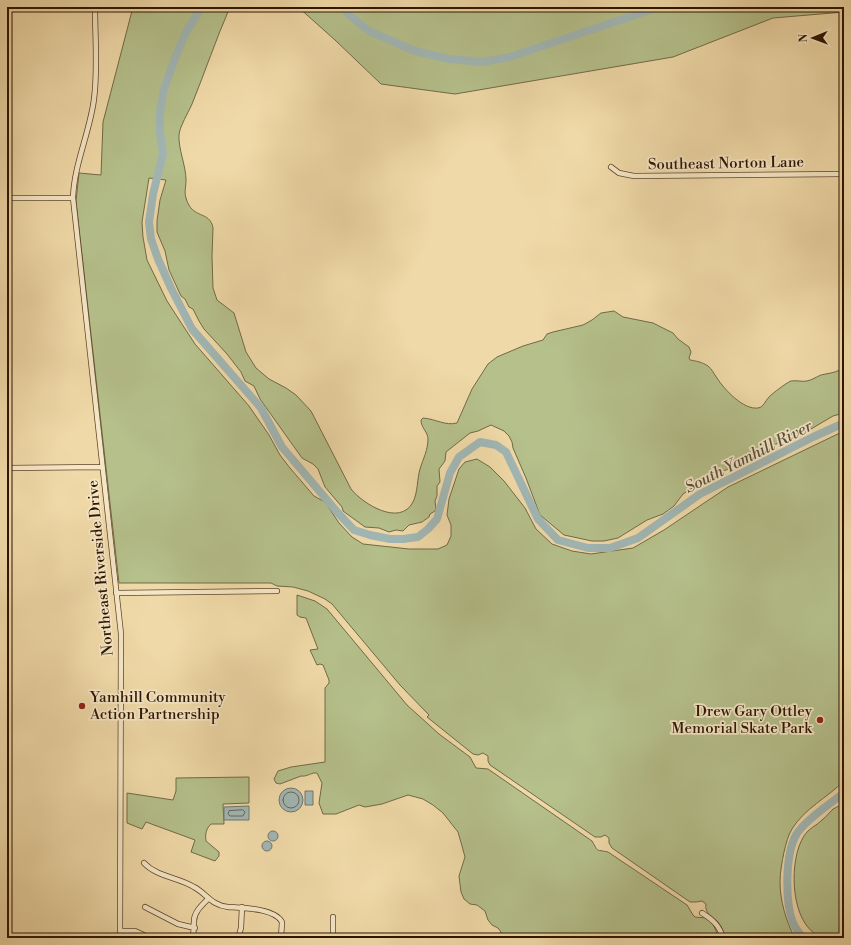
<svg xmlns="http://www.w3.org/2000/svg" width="851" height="945" font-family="'Libre Bodoni',serif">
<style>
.green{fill:#b5c08b;stroke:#716a46}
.water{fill:#a1b7b5;stroke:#73766d}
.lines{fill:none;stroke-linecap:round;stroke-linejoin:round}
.shore{stroke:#67665a;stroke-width:1}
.river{stroke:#a1b7b5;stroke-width:8}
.minor-casing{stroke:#5e462a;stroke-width:6}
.minor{stroke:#f5e6c6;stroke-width:4.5}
.poi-dot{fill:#8f2418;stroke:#f5e6c6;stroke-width:1.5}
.labels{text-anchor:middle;stroke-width:3.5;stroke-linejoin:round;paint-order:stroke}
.street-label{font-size:15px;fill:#2d1500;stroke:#f5e6c6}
.poi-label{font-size:15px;fill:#2d1500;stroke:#f5e6c6;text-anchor:start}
.water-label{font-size:16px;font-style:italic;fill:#564e3f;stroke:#f5e6c6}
</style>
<rect width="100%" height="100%" fill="#f0d9a8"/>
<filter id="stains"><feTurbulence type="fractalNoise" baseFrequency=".005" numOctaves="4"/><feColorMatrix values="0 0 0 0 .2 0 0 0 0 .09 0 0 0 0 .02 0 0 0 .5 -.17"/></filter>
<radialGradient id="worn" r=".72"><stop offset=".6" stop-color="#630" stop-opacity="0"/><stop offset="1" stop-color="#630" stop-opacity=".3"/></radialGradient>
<path class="green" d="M 133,7 L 230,7 C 216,39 205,72 192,104 C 189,111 179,128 179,135 C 178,148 186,166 186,180 C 186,187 184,192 186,198 C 192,220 210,210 213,228 L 212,256 L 213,288 L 217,300 L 234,313 L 246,352 L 256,368 L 269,379 L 286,388 L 296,395 L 311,411 L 351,489 C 363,504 400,527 413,502 C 418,492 417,479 420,469 C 423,459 428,450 428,439 C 428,432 421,428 421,420 L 423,418 C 436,419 445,426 457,423 L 472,389 L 488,364 L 497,357 L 523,346 L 543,340 L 547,334 L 553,332 L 583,325 L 592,320 L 601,313 L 614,311 L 623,317 L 653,323 L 673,333 L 678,339 L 689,347 L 691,352 L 689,358 L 690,360 C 696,361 702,362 708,366 C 712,369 714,374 717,378 C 724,389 743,410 758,408 C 764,407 765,401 769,397 C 773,393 786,383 791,381 C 796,380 802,382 807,381 C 812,380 816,377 821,375 C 829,373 837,373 844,367 L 844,413 L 833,416 L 811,429 L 791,437 L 772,446 L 697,485 L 683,494 L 674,506 L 663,514 L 647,520 L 618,538 L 604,541 L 592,541 L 564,535 L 540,515 L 526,478 L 513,448 L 512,442 L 509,436 L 504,431 L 491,425 L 478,431 L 470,433 L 446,452 L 445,461 L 439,469 L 440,482 L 437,486 L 437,496 L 435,501 L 436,509 L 435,511 L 430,514 L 429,517 L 422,522 L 409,525 L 403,531 L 396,530 L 389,532 L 379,528 L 365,527 L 343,511 L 342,507 L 325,487 L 318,469 L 313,464 L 302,458 L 260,399 L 254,386 L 245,381 L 241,372 L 227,354 L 204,329 L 199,321 L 193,309 L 189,307 L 185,299 L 181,296 L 169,270 L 165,251 L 157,232 L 157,221 L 160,200 L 166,180 L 149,178 L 142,222 L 143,237 L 147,260 L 167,301 L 195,344 L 249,406 L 269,435 L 280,455 L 290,468 L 314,496 L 325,502 L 339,523 L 352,537 L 363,544 L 409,549 L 438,549 L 447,545 L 451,536 L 451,525 L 447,515 L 449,499 L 459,469 L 465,462 L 477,459 L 490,467 L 504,481 L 525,508 L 536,529 L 552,544 L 572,551 L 591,554 L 633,548 L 664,530 L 728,487 L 844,431 L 844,781 C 828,797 804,809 792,829 C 788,835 786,844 784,852 C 782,862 780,872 780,882 C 780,900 786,922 795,938 L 725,938 C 724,932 722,927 718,922 C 713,916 704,914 706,904 L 702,901 L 696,902 L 690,902 L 612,848 L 609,843 L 609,838 L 605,835 L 601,837 L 595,837 L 490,765 L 488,761 L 488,756 L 483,753 L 478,755 L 473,754 L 427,717 L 429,715 L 400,685 L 332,604 L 325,599 L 308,591 L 293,587 L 277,586 L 271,583 L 119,583 L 76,201 L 79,173 L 101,175 L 103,122 Z
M 298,7 L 844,7 L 844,12 L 773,18 L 673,57 L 455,94 L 381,84 L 335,40 Z
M 297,595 L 315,601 L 327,609 L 407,705 L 439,734 L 470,757 L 476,768 L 488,769 L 592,841 C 599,853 595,849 608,852 L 687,905 L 693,915 L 695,917 L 706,918 L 713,924 L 719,938 L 498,938 L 500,937 L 501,932 L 498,928 L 492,925 L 488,920 L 485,911 L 477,905 L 470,904 L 464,899 L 461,892 L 459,876 L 465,857 L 462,846 L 458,832 L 443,813 L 433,805 L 423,799 L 408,795 L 382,804 L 365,807 L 359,805 L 336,814 L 323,814 L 319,803 L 322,783 L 317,773 C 312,772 307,777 301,776 L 280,784 L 276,783 L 274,779 L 278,771 L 291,767 L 325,762 L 325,688 L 329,683 L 329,680 L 323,665 L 320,664 L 317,665 L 310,650 L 318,649 L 306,618 L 300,617 L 297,615 Z
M 249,777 L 249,803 L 223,804 L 224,824 L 211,824 C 206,829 205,834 206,841 L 219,852 L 219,856 L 215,861 L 191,852 L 195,840 L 146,822 L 142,829 L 127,823 L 127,793 L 173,800 L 176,791 L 176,778 Z
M 844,803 L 844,938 C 834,938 823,940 814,933 C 790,916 789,859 804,836 C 809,828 816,826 822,820 C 826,817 829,813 833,809 C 837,807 841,805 844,803 Z"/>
<path class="water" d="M279 800a12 12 0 1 1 24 0a12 12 0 1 1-24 0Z
M 305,791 L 313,791 L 313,805 L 305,805 Z
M 249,806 L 249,820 L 224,820 L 224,807 Z
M268 836a5 5 0 1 1 10 0a5 5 0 1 1-10 0Z
M262 846a5 5 0 1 1 10 0a5 5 0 1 1-10 0Z"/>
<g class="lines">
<path class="shore" d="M283 800a8 8 0 1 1 16 0a8 8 0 1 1-16 0Z
M 243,810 L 245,812 L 243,816 L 230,816 L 228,814 L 229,811 Z"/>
<path class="river" d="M 202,7 L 186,32 L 175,58 L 164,89 L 160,112 L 160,133 L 163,154 L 153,194 L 149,222 L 151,239 L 158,259 L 171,288 L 192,329 L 261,408 L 282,447 L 338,513 L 354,530 L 370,535 L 390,539 L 403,539 L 418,537 L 428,529 L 437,519 L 450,473 L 459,457 L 480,442 L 496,445 L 506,452 L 538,519 L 558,540 L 588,548 L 610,548 L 638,538 L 700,494 L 813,437 L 844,423
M 344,7 L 347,13 L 369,31 L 415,51 L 449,59 L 483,62 L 510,57 L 659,7
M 803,938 C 800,934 795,928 793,923 C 785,902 785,855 796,835 C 804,821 831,803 844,793"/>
<g class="minor-casing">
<path id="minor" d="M 95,7 C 95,37 98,69 94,99 C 90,132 74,164 73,198 L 121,634 L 120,938
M 611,167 L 619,173 L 634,176 L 844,174
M 7,198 L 73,198
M 7,468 L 102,467
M 116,593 L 277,591
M 144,863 C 157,877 178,877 194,887 C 207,894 211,905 228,907 C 242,908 275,908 282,922 L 281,938
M 145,907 L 178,924 L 195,928
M 702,913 C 713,920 719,925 723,938
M 333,917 L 333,938
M 120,931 L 135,931 L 150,938
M 239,935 L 241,928 L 242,907
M 192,938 C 195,930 193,929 194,921 C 194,912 202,905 208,899"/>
</g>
<use href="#minor" class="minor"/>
</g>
<g class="poi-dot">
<circle cx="82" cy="706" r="4"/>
<circle cx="820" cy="720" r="4"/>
</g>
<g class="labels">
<g class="street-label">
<text transform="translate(726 163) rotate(-1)" y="5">Southeast Norton Lane</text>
<text transform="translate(100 568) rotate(-95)" y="5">Northeast Riverside Drive</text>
</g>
<g class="poi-label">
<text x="90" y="702">Yamhill Community<tspan x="90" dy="17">Action Partnership</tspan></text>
<text x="812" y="716" text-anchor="end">Drew Gary Ottley<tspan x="812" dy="17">Memorial Skate Park</tspan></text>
</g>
<g class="water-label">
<text transform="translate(748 456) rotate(-27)" y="6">South Yamhill River</text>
</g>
</g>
<rect width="851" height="945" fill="none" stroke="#f0d9a8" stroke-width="24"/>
<rect x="8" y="8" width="835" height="929" fill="none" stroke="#2d1500" stroke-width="2"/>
<rect x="12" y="12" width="827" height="921" fill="none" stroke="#2d1500"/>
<g transform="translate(813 38) rotate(269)" stroke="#f5e6c6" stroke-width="3" paint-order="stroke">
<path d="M0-3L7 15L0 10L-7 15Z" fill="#2d1500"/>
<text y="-6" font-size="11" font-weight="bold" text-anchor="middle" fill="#2d1500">N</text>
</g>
<rect width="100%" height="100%" filter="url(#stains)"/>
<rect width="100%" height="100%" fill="url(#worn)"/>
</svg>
